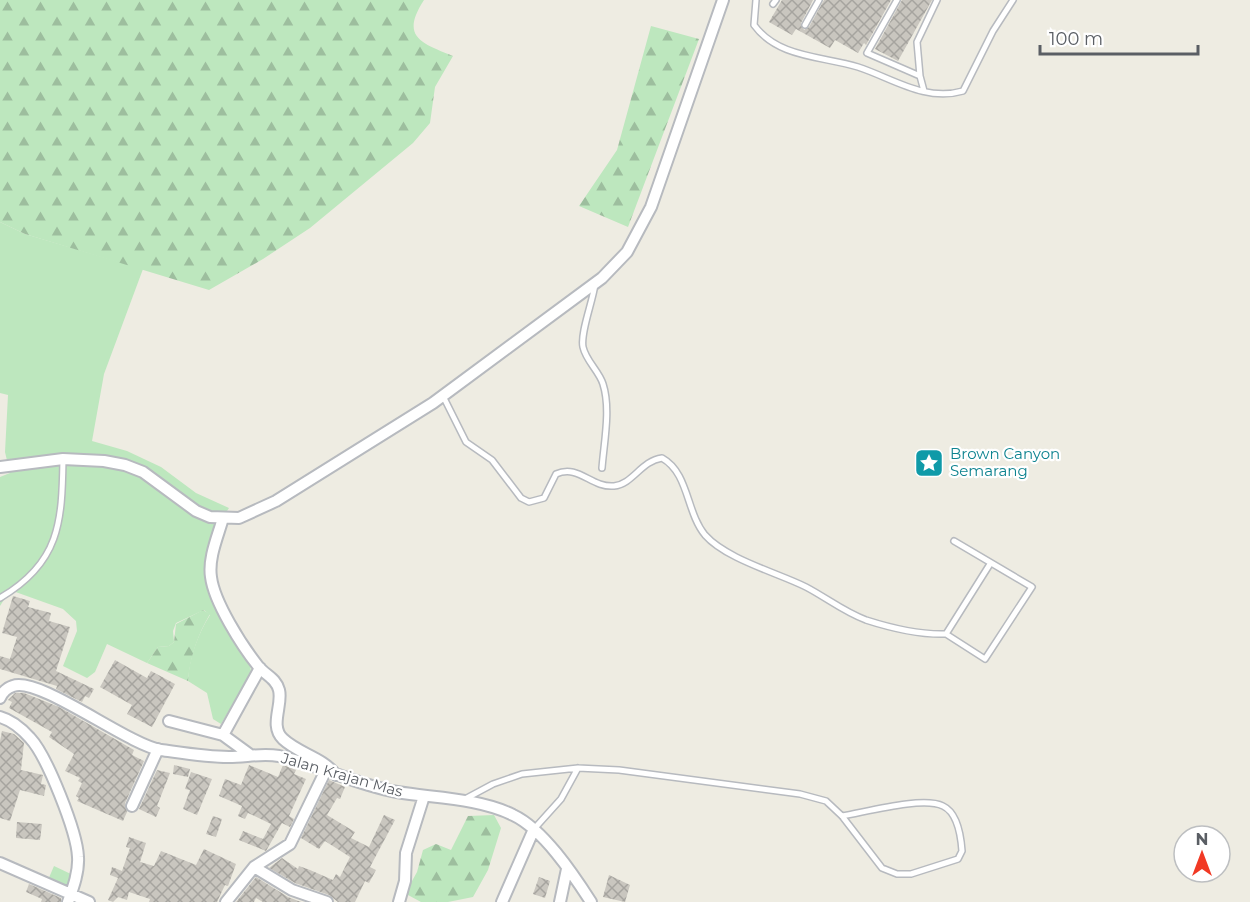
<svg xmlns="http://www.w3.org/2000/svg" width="1250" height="902" font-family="Montserrat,sans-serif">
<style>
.green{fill:#bde7be}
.forest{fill:url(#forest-firs)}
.building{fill:url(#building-cross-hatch)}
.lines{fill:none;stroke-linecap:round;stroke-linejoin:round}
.lane-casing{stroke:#b7babf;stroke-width:8}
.street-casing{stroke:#b7babf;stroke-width:14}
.lane{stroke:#fff;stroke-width:5}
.street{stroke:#fff;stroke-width:10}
.labels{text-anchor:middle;stroke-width:4.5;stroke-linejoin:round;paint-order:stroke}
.culture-label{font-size:15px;fill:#0d838f;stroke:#fff;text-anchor:start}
.street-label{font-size:15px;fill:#5a5e64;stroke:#fff}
</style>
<defs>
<pattern id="forest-firs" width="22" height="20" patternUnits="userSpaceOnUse" patternTransform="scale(1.5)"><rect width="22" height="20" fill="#bde7be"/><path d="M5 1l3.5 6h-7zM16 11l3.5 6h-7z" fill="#9dbe9e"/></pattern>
<pattern id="building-cross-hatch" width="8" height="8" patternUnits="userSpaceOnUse" patternTransform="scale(1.5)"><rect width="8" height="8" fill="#c9c6bf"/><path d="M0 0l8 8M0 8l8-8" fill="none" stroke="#a6a49f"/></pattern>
</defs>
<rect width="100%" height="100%" fill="#eeece2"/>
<path class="green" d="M 0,222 L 25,234 L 143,269 L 104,374 L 92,441 L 127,451 L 161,467 L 196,493 L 229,508 L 211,535 L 207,581 L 250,662 L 251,673 L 221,724 L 213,719 L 207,693 L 188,681 C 189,658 198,634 210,615 L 204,610 L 176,623 L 173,631 L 174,642 L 169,646 L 158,647 L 147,663 L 107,644 L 95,672 L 87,678 L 63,666 L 77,631 L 76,621 L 63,609 L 10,590 L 0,606 L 0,477 L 10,473 L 5,452 L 8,395 L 0,393 Z
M 54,866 L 73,875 L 67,889 L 48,880 Z"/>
<path class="forest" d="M 0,0 L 424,0 C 400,37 421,43 453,56 L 435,87 L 430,123 L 413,143 L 310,228 L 263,259 L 209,290 L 25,234 L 0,222 Z
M 651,26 L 699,39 L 628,227 L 579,206 L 617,150 Z
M 203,610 L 210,614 C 198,634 190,657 188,681 L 147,663 L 158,647 L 169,646 L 174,642 L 176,624 Z
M 494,815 L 501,828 L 488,870 L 473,897 L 448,902 L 421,902 L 408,895 L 407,890 L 417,872 L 423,850 L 436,844 L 451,850 L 468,816 Z"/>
<path class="building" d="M 782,0 L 813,0 L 801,23 L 804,30 L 809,27 L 824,0 L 891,0 L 866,45 L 864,43 L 858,53 L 835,40 L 830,48 L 796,29 L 792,35 L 769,22 Z
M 902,0 L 932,0 L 898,61 L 875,49 Z
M 13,596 L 30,601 L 28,607 L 51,613 L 49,621 L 70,627 L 56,671 L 94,689 L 89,698 L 85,696 L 82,702 L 56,689 L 57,686 L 0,669 L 0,656 L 10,659 L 17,637 L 2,633 Z
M 115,660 L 147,678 L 151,671 L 175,684 L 152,727 L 127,714 L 132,705 L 100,687 Z
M 15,693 L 24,693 L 59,707 L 134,750 L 132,755 L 144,761 L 125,803 L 127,812 L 123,821 L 77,801 L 79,798 L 76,796 L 82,783 L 78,781 L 80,778 L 65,771 L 74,754 L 49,737 L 52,732 L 9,708 L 12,702 L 8,700 Z
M 2,731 L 14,734 L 24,743 L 21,770 L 43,775 L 41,784 L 46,785 L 44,796 L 20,790 L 10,821 L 0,818 L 0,741 Z
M 174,765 L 190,769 L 188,777 L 173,774 Z
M 249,765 L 278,777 L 283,765 L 296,770 L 294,774 L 306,779 L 289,816 L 294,819 L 290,827 L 282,823 L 266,851 L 239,840 L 243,831 L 263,839 L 271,824 L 248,813 L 245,819 L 238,816 L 242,806 L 219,796 L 225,779 L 241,785 Z
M 157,770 L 170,773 L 157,806 L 160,808 L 156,817 L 139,809 Z
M 191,772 L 212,779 L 197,815 L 183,809 L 190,790 L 185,789 Z
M 329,780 L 345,787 L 340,799 L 337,798 L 327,815 L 355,832 L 351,838 L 369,847 L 384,815 L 395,820 L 370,867 L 376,870 L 369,883 L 365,881 L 355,902 L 338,902 L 329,895 L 295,883 L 269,868 L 282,858 L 298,869 L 299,866 L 310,870 L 333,880 L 336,874 L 340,877 L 350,857 L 325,841 L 319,849 L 301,838 Z
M 213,816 L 222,819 L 216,837 L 206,834 Z
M 17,822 L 42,824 L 40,840 L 16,838 Z
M 129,837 L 146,843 L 140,862 L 154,866 L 161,851 L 196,865 L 204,849 L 236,864 L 228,886 L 225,885 L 217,902 L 149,902 L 150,899 L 129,892 L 127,900 L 118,897 L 113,902 L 108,900 L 118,878 L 110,875 L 112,867 L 122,871 L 130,848 L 126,847 Z
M 609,875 L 630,885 L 625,902 L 603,897 Z
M 256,877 L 288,897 L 301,902 L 263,902 L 256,898 L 254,902 L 236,902 Z
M 539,877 L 550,881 L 545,898 L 533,894 Z
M 29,884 L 61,898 L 61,902 L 41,902 L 42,899 L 26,892 Z"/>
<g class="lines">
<g class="lane-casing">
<path id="lane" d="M 756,0 L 754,25 C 778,58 822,56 858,67 C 892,78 925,102 963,91 L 993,31 L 1013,0
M 897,0 L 867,53 L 920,76 L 924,91
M 773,4 L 776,0
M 805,25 L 819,0
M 920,76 L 917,42 L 937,0
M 595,284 C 593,301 580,333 583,347 C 586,361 599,371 603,384 C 611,409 604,442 602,468
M 443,396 L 466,442 L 492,460 L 521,498 L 529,502 L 544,498 L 556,474 C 579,464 591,488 614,486 C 633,484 641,461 662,458 C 689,473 686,512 705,535 C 726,559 778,573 806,587 C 827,598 844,612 866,620 C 891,628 919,635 946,634 L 990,564
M 0,598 C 60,563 62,522 63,459
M 946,634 L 985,659 L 1032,587 L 954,541
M 465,799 L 493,784 L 522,774 L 578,768 L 619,770 L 800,794 L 826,801 L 842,816 L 882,868 L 897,874 L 911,874 L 958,859 L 962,851 C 961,837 958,813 943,806 C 923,796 866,812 842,816
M 534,829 L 561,799 L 578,768"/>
</g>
<g class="street-casing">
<path id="street" d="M 0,467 L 63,459 L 104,461 L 125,465 L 143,472 L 196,511 L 210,517 L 239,518 L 276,501 L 433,403 L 602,278 L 627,252 L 651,207 L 723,0
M 223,518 C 218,536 208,558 211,577 C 214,602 242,646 258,666 C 265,675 276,678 279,690 C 283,705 269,726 283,739 C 299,754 322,757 336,775
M 0,698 C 2,693 7,688 13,686 C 39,676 128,745 161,750 C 183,753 207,757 229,757 C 246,757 262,753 279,756 C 319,765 356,785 397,792 C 433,798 479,798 513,815 C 543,829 573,874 591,902
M 0,717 C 11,720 22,729 30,738 C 47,756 77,832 78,857 C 79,872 73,888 68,902
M 169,721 L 223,735 L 249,754
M 223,735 L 260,668
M 132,806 L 158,749
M 0,863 L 89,902
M 254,867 L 292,890 L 327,902
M 226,902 L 254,867 L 290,844 L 325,772
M 399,902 L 405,881 L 406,853 L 424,796
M 502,902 L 534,829
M 560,902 L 567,869"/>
</g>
<use href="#lane" class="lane"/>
<use href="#street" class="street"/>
</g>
<defs>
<g id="sight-square" transform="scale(1.5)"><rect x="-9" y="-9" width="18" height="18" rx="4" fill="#0f9aa8" stroke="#fff"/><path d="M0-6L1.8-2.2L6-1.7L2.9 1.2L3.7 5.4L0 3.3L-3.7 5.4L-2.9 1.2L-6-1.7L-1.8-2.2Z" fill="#fff"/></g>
</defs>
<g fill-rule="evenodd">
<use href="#sight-square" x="929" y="463"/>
</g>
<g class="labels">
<g class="culture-label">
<text x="950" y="459">Brown Canyon<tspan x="950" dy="17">Semarang</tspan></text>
</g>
<g class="street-label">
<text transform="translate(342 775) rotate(16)" y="5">Jalan Krajan Mas</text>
</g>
</g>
<g transform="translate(1202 854)"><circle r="28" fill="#ffffff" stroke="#bdbfc1" stroke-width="1.5"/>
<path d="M0-4.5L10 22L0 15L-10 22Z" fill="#f13924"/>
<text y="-9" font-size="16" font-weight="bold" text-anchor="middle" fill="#5a5e64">N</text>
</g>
<path d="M1040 45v9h158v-9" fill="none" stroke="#5a5e64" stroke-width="3"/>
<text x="1049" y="45" font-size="18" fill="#5a5e64" stroke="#ffffff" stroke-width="4.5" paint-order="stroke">100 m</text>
</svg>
